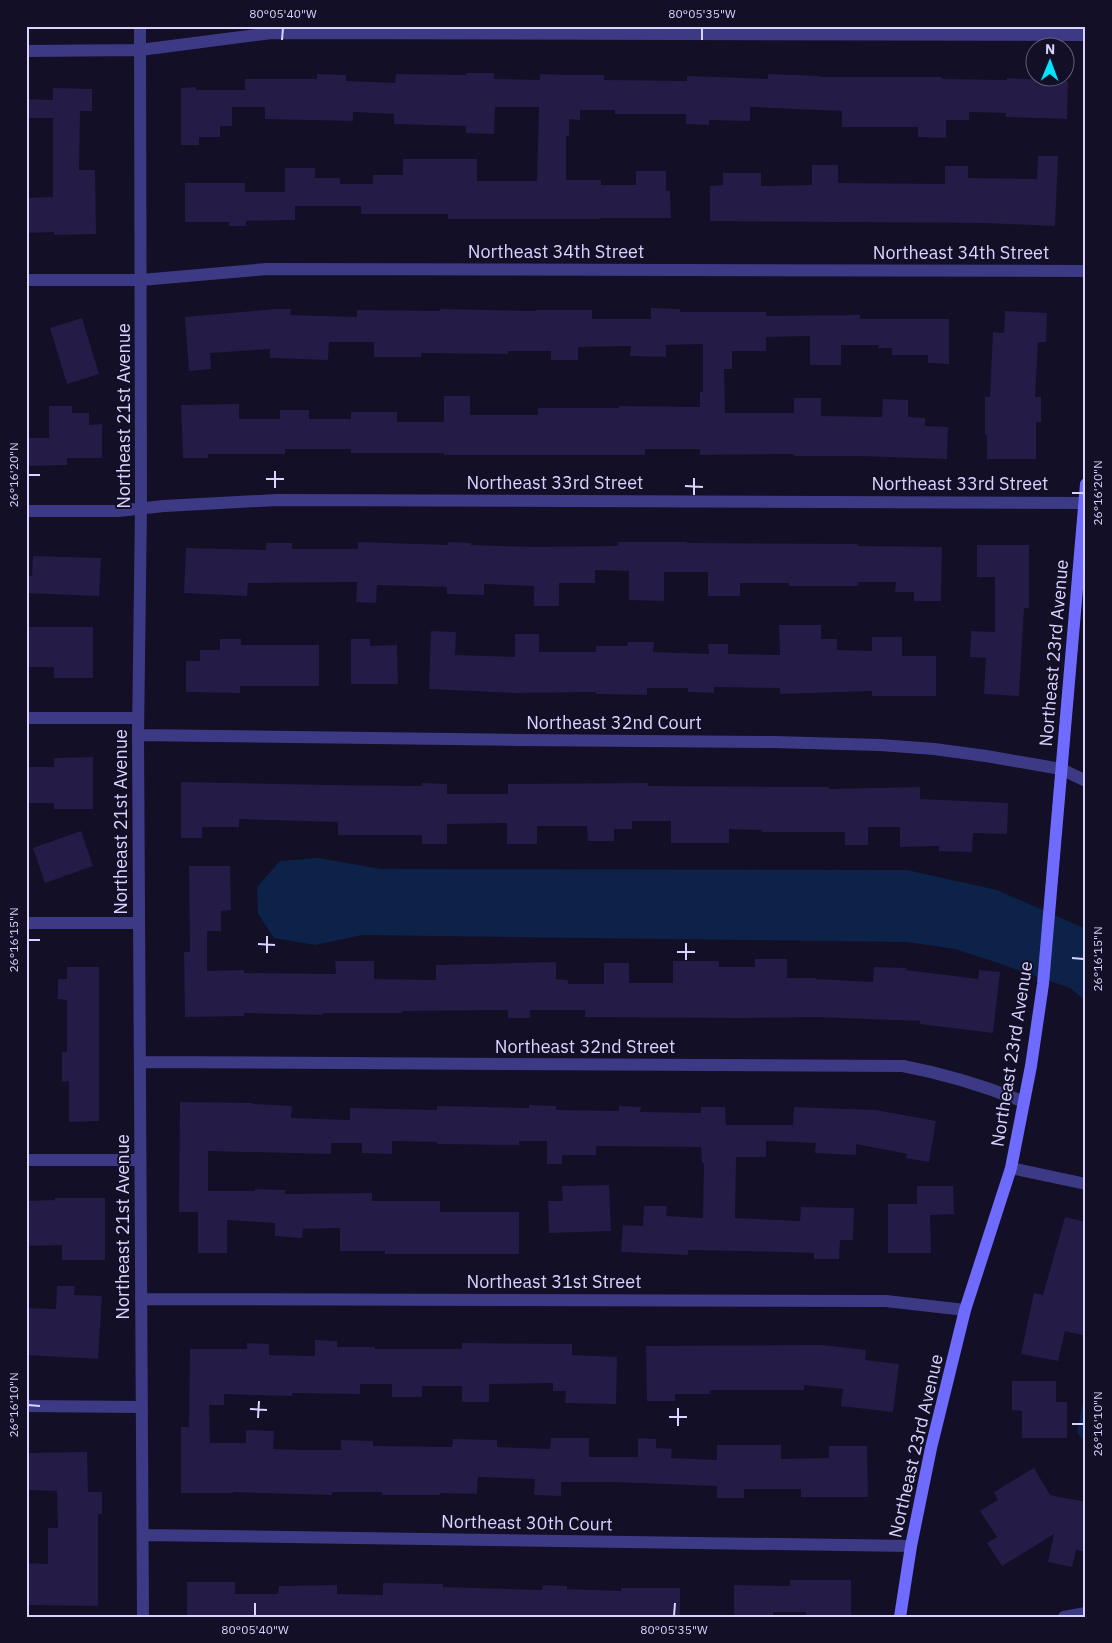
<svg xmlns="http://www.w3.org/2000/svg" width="1112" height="1643" font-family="'IBM Plex Sans',sans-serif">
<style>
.water{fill:#0c2248}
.building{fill:#241b47}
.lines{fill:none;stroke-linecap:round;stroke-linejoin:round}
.street{stroke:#3d3a85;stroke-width:12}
.secondary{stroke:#6f6bff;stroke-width:12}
.ticks{fill:none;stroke:#d9d4ff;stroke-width:2}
.labels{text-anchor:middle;stroke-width:4;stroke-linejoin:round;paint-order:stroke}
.street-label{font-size:18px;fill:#d9d4ff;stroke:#130f26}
.neatline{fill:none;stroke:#d9d4ff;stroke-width:2}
.ticks-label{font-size:12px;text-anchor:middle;fill:#d9d4ff}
</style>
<rect width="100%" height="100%" fill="#130f26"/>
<path class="water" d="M 318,858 L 381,869 L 907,870 L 997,890 L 1086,929 L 1086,1001 L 1070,988 L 998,963 L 955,949 L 907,942 L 362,935 L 315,945 L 274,938 L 258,914 L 257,887 L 280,861 Z
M 1086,1388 L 1086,1444 L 1077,1432 Z"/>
<path class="building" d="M 466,73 L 494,73 L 494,79 L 540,80 L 540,74 L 569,75 L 604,75 L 604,80 L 687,81 L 687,76 L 768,79 L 768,74 L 820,76 L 820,77 L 942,77 L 942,79 L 1007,80 L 1007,78 L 1068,81 L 1067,119 L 1006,117 L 1006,113 L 969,112 L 969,120 L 946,120 L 946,138 L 918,137 L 918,127 L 842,127 L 842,111 L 750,107 L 750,121 L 709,120 L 709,125 L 686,124 L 686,114 L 615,114 L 615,110 L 580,110 L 580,120 L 569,119 L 569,136 L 566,136 L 566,180 L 601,180 L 601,185 L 636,185 L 636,171 L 666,171 L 666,190 L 670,191 L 671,218 L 600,218 L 600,219 L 448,219 L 448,214 L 361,214 L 361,206 L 295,206 L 295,220 L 246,221 L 246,226 L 229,226 L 229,222 L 185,222 L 185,183 L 245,183 L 245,192 L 285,192 L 285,168 L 315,168 L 315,178 L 340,178 L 340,184 L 373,184 L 373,175 L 403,175 L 403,159 L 477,159 L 477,181 L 537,181 L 539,107 L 495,107 L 494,134 L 466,133 L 466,126 L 394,124 L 394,114 L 353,112 L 353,121 L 265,119 L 265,107 L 232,107 L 232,126 L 220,126 L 220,137 L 199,137 L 199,145 L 181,145 L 181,88 L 196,87 L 196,90 L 245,90 L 245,79 L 317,79 L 317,74 L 346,75 L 346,81 L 395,83 L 396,74 L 466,75 Z
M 53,88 L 92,89 L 92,111 L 80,111 L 79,170 L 95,170 L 96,234 L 54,235 L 54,232 L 26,233 L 26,198 L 53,197 L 53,118 L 26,118 L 26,99 L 53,100 Z
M 1038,156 L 1058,156 L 1055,226 L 985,223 L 710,221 L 710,186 L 723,185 L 723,173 L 761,173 L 761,186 L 812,185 L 812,165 L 838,165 L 838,183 L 945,184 L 945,166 L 968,166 L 968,178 L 1037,179 Z
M 651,308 L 680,309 L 680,312 L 766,312 L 766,316 L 860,315 L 860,319 L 949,319 L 949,364 L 928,363 L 928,355 L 892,355 L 892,348 L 878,348 L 879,345 L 841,345 L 841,365 L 810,365 L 810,336 L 766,337 L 766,351 L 732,351 L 732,369 L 724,369 L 725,413 L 794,413 L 794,398 L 821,398 L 821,416 L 882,417 L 883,399 L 908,400 L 908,417 L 925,418 L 925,426 L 948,427 L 947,459 L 859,456 L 794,456 L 794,454 L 700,455 L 700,449 L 645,449 L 645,455 L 444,455 L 444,453 L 351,453 L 351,449 L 285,449 L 285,454 L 208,454 L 208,458 L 183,458 L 181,405 L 239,404 L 239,419 L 280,419 L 280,410 L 309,410 L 309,419 L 351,419 L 351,412 L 397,412 L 397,422 L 444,422 L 444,396 L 470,396 L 470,415 L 538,415 L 538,408 L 619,408 L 619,406 L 700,407 L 700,392 L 703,392 L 703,344 L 666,345 L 666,357 L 630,356 L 631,346 L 578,347 L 578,360 L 551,360 L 551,351 L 508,351 L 508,354 L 421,353 L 421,357 L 374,357 L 374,342 L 329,342 L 328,360 L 270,358 L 270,349 L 210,353 L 211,369 L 189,371 L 185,317 L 276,309 L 291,309 L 290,315 L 357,317 L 357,310 L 440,311 L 440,309 L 536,311 L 536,310 L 592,310 L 592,319 L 651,319 Z
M 1005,311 L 1047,313 L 1046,342 L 1038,342 L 1035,397 L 1041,397 L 1041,422 L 1036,422 L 1036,459 L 987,459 L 987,435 L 985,435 L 985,397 L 990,397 L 993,332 L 1004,333 Z
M 82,318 L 99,374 L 67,384 L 50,328 Z
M 49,406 L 72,406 L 72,413 L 89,413 L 89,425 L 102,424 L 102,458 L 67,458 L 67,465 L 26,466 L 26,438 L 49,438 Z
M 358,542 L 448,545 L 448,542 L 471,543 L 471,545 L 534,547 L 618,546 L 618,542 L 687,542 L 687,543 L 858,544 L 858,546 L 942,547 L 941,601 L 914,601 L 914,592 L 895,592 L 896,582 L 858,582 L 858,586 L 789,586 L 789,583 L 740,583 L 740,596 L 708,596 L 708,572 L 664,572 L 664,601 L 629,600 L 629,571 L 595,570 L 595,583 L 559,583 L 559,606 L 534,606 L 534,586 L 484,584 L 484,595 L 447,594 L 447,587 L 377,585 L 376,603 L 356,602 L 357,582 L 248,583 L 247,596 L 184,593 L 186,548 L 266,550 L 266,543 L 292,543 L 292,549 L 358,549 Z
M 977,545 L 1029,545 L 1029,608 L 1024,608 L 1019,696 L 984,694 L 986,658 L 970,657 L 971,631 L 995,632 L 995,577 L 977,577 Z
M 33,556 L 101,558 L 99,596 L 26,593 L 26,576 L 32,576 Z
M 779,625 L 821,625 L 821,639 L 837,639 L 837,650 L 872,651 L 872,637 L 902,637 L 902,656 L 936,656 L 936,696 L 872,696 L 872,691 L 780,694 L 780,688 L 714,687 L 714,693 L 688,692 L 688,688 L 647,688 L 647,695 L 596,694 L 596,692 L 516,693 L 429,689 L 431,631 L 456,632 L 455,655 L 515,657 L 515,634 L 539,634 L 539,652 L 596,652 L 596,646 L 627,646 L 628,642 L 654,642 L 653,652 L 709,654 L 708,644 L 728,644 L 728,654 L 780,655 Z
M 26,627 L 93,627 L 93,678 L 54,678 L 54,667 L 26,667 Z
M 220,639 L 241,639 L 241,645 L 319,645 L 319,686 L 240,686 L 240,693 L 186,692 L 186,661 L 200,661 L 200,650 L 220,650 Z
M 351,639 L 370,639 L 370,646 L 397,645 L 398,684 L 351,684 Z
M 93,757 L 93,809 L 54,809 L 54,803 L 26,803 L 26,767 L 54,767 L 54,758 Z
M 181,782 L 329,785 L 422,786 L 422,783 L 447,784 L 447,794 L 508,794 L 508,784 L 648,783 L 648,786 L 829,787 L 829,789 L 920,787 L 920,799 L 1008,803 L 1007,834 L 973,833 L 972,852 L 939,851 L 939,846 L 900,847 L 900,827 L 868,827 L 868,845 L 845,845 L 845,832 L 762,832 L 762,830 L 729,829 L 729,843 L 671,843 L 671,821 L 632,821 L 632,829 L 614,829 L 614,841 L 588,841 L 587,826 L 537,826 L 537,844 L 507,844 L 507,823 L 447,824 L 447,844 L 422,844 L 422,835 L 338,835 L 338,822 L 239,819 L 239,827 L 202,827 L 202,838 L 181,838 Z
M 81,831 L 93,866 L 45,883 L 33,848 Z
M 189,866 L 230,866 L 231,910 L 221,911 L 221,931 L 207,931 L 207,971 L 244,970 L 244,973 L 336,974 L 335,961 L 374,961 L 374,979 L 436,980 L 436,965 L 556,962 L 556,979 L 568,980 L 568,984 L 604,984 L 604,963 L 629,963 L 629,983 L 673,983 L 673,961 L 719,961 L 719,967 L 755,967 L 755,959 L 787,959 L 787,978 L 816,978 L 816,979 L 873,982 L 874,967 L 906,968 L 906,970 L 978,979 L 979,970 L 1000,972 L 993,1033 L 920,1024 L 920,1021 L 817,1017 L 740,1018 L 585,1017 L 585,1010 L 530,1010 L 530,1018 L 508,1018 L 508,1010 L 402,1011 L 402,1013 L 323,1013 L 323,1015 L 244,1013 L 244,1016 L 185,1017 L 184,952 L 190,952 Z
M 67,967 L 99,967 L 99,1121 L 69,1122 L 69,1081 L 62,1082 L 62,1052 L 67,1052 L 67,1000 L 58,999 L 58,979 L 67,979 Z
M 180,1102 L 253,1103 L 253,1104 L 292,1106 L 291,1118 L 350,1120 L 350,1108 L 437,1110 L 437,1106 L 529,1108 L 529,1105 L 556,1106 L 556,1110 L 619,1111 L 619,1106 L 641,1107 L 640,1112 L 701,1113 L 701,1107 L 725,1107 L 726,1125 L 793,1125 L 794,1107 L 876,1110 L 936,1121 L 929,1162 L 906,1158 L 907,1154 L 856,1144 L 856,1155 L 815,1153 L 816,1143 L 766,1141 L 766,1157 L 736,1157 L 735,1218 L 800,1221 L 801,1207 L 854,1208 L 853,1240 L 840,1240 L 839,1259 L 814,1259 L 814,1253 L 785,1252 L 688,1250 L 688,1255 L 621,1252 L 623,1225 L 643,1226 L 644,1206 L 667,1206 L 666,1216 L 703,1218 L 704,1163 L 702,1163 L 701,1147 L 596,1146 L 596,1155 L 562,1155 L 562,1164 L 547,1164 L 547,1141 L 519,1141 L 519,1145 L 437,1144 L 437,1142 L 392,1141 L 392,1154 L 362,1153 L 362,1143 L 331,1143 L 331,1154 L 208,1151 L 208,1191 L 255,1191 L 255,1189 L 285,1190 L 285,1194 L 372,1193 L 372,1201 L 440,1201 L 440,1212 L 519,1212 L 519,1254 L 385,1254 L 385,1251 L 340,1251 L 340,1228 L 303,1229 L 302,1238 L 275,1236 L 275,1223 L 227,1220 L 227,1253 L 198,1253 L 198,1212 L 179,1212 Z
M 609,1185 L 611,1231 L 549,1233 L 548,1201 L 563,1201 L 562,1186 Z
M 917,1186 L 953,1186 L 954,1214 L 930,1215 L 931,1253 L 888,1253 L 888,1204 L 917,1204 Z
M 55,1198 L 105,1198 L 105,1260 L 62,1260 L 62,1245 L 26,1246 L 26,1201 L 55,1200 Z
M 1065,1217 L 1086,1222 L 1086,1336 L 1065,1331 L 1058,1361 L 1021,1354 L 1034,1293 L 1043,1295 Z
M 57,1286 L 75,1286 L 74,1295 L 102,1296 L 98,1359 L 26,1355 L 26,1308 L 56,1309 Z
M 315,1340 L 337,1341 L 337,1347 L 375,1347 L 375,1349 L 462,1349 L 462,1343 L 572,1344 L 572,1355 L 617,1357 L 616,1404 L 565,1403 L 566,1391 L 553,1391 L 553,1383 L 489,1384 L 489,1402 L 462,1402 L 462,1386 L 422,1386 L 422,1397 L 392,1397 L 392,1384 L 360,1384 L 360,1394 L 292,1393 L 292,1396 L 224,1394 L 224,1405 L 209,1405 L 210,1443 L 246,1443 L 246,1430 L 274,1431 L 273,1449 L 305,1450 L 341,1450 L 341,1440 L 373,1441 L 373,1446 L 452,1447 L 453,1439 L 497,1440 L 497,1447 L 550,1449 L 551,1438 L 589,1438 L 589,1457 L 638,1457 L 638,1438 L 656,1439 L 656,1448 L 672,1449 L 671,1458 L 717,1460 L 717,1445 L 781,1445 L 781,1459 L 829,1458 L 829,1446 L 867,1446 L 868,1497 L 801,1497 L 801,1489 L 744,1489 L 744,1498 L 717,1498 L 717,1486 L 612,1482 L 561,1482 L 561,1496 L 534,1495 L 535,1479 L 478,1477 L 477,1494 L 440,1493 L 440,1495 L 382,1495 L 382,1492 L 332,1492 L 332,1495 L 233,1492 L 233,1493 L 181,1493 L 181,1427 L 189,1427 L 190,1349 L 247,1349 L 247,1343 L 269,1344 L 269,1355 L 315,1356 Z
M 822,1345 L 866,1350 L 865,1360 L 899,1364 L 893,1412 L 841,1406 L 843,1389 L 804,1385 L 804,1390 L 710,1390 L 710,1394 L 675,1394 L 675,1401 L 647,1401 L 646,1346 Z
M 1012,1381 L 1056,1381 L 1056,1402 L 1067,1402 L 1067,1438 L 1022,1438 L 1022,1411 L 1012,1410 Z
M 87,1452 L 88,1492 L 102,1492 L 102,1514 L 98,1514 L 98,1606 L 26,1605 L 26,1563 L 48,1564 L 48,1528 L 58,1528 L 57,1491 L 26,1490 L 26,1453 Z
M 1034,1468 L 1050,1495 L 1086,1502 L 1086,1552 L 1076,1550 L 1072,1567 L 1048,1562 L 1054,1534 L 1002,1566 L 987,1543 L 997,1537 L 980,1511 L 998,1500 L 994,1492 Z
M 790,1580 L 851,1580 L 851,1617 L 806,1617 L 806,1612 L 773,1612 L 773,1617 L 734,1617 L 734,1585 L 790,1586 Z
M 187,1582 L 235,1582 L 235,1594 L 278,1594 L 279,1586 L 337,1585 L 337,1594 L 383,1595 L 383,1583 L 443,1584 L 443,1587 L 542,1590 L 543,1585 L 567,1586 L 567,1589 L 621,1591 L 621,1588 L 680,1588 L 680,1617 L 187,1617 Z"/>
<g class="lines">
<path class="street" d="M 140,26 L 141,508 L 138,735 L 143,1617
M 26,51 L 140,50 L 272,33 L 1086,35
M 26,280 L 141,280 L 267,269 L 1086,271
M 26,511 L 118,511 L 164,506 L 277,500 L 1084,503
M 26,718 L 138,718
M 138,735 L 520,740 L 773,742 L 880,745 L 934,749 L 986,756 L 1061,769 L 1086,781
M 26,923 L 139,923
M 140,1062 L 903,1066 C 945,1074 985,1086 1024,1102
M 26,1160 L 140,1160
M 1011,1168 L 1086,1184
M 141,1299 L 886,1301 L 965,1310
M 26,1406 L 142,1407
M 143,1535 L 911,1546
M 1064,1617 L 1086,1613"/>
<path class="secondary" d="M 900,1617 L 911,1546 L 931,1448 L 965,1310 L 1011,1168 L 1031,1066 L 1043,984 L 1086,484"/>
</g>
<path class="ticks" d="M 282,40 L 283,28M 702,40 L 702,28M 28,475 L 40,475M 266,479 L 284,479M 685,486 L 703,487M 275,488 L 275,471M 1072,493 L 1084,493M 694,495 L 694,478M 28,940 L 40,940M 258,944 L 275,945M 677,952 L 695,952M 267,953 L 267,936M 1072,958 L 1084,959M 686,960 L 686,943M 28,1405 L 40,1406M 250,1409 L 267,1410M 669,1417 L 687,1417M 258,1418 L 259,1401M 1072,1424 L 1084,1424M 678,1426 L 678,1408M 255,1616 L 255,1603M 674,1616 L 675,1603"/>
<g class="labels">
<g class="street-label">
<text x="556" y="258">Northeast 34th Street</text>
<text x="961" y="259">Northeast 34th Street</text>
<text transform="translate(124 416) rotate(-90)" y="6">Northeast 21st Avenue</text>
<text x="555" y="489">Northeast 33rd Street</text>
<text x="960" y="490">Northeast 33rd Street</text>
<text transform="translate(1054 653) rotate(-85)" y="6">Northeast 23rd Avenue</text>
<text x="614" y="729">Northeast 32nd Court</text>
<text transform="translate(121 822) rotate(-90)" y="6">Northeast 21st Avenue</text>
<text x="585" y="1053">Northeast 32nd Street</text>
<text transform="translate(1012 1054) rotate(-81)" y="6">Northeast 23rd Avenue</text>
<text transform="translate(123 1227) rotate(-90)" y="6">Northeast 21st Avenue</text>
<text x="554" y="1288">Northeast 31st Street</text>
<text transform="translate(916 1446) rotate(-77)" y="6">Northeast 23rd Avenue</text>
<text transform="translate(527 1523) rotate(1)" y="6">Northeast 30th Court</text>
</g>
</g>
<rect width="1112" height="1643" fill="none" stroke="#130f26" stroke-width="55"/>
<g transform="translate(1050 62) rotate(1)"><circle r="24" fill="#130f26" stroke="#625e7d"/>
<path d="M0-4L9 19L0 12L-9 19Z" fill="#00e5ff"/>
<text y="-8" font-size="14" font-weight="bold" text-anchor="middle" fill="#d9d4ff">N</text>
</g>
<rect x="28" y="28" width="1056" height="1588" class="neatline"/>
<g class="ticks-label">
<text x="283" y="18">80°05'40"W</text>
<text x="702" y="18">80°05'35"W</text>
<text transform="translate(14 475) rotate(-90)" y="4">26°16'20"N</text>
<text transform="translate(1098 493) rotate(-90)" y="4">26°16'20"N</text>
<text transform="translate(14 940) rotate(-90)" y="4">26°16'15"N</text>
<text transform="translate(1098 959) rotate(-90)" y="4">26°16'15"N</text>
<text transform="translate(14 1405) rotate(-90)" y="4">26°16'10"N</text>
<text transform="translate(1098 1424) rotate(-90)" y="4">26°16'10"N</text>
<text x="255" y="1634">80°05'40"W</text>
<text x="674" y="1634">80°05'35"W</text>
</g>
</svg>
